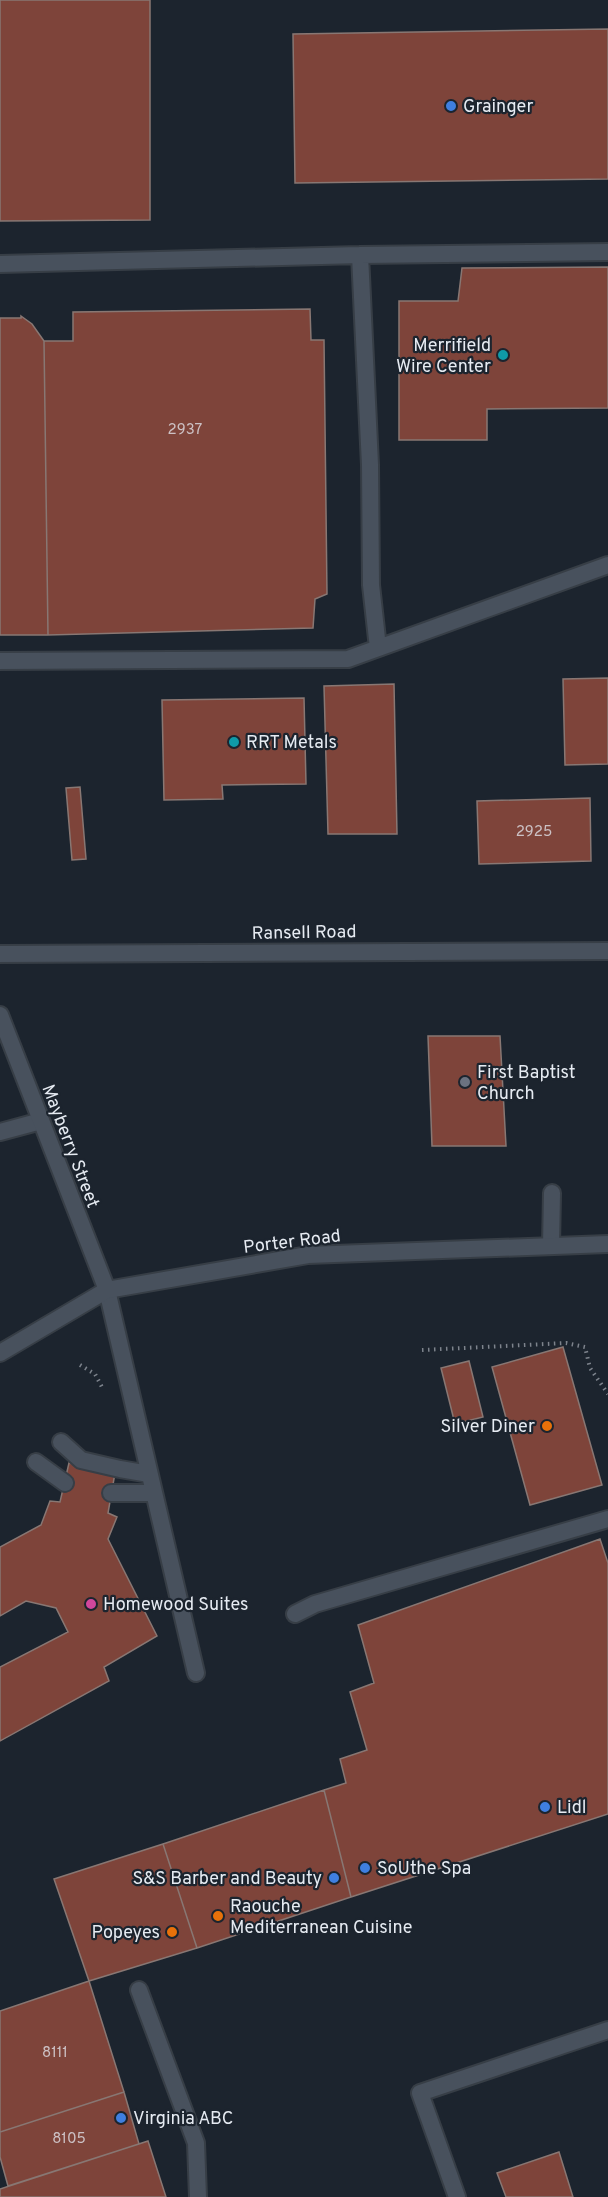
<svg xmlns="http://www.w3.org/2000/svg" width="608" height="2197" font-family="Overpass,sans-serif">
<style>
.building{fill:#7e443a;stroke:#887773;stroke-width:1.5}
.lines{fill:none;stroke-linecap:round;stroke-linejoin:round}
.service-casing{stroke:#373e46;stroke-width:20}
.minor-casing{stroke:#373e46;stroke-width:20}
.path{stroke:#7d838c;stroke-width:4;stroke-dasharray:1.5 4.5;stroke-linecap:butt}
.service{stroke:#48515d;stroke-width:16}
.minor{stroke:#48515d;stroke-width:16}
.shop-dot{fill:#3f7fe0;stroke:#1c242e;stroke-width:2}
.culture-dot{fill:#0f9aa8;stroke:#1c242e;stroke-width:2}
.worship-dot{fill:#6b7280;stroke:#1c242e;stroke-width:2}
.food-dot{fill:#e8710a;stroke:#1c242e;stroke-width:2}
.hotel-dot{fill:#d1479c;stroke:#1c242e;stroke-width:2}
.labels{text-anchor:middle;stroke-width:4.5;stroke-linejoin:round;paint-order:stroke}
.number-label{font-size:15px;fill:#ccc1c4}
.poi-label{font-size:18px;fill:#e6ebf2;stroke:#1c242e;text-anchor:start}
.street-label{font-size:18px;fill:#e6ebf2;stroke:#1c242e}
</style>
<rect width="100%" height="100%" fill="#1c242e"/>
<path class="building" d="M 0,0 L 150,0 L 150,220 L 0,221 Z
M 608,29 L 608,179 L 295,183 L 293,34 Z
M 608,267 L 608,408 L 487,409 L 487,440 L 399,440 L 399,301 L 458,301 L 462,268 Z
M 310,309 L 311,340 L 324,340 L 327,594 L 315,599 L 313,628 L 48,635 L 44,341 L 73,341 L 73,312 Z
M 21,316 L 32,324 L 44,341 L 48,635 L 0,635 L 0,318 L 21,318 Z
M 608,678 L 608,764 L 565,765 L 563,679 Z
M 394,684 L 397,834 L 328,834 L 324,686 Z
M 304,698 L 306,784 L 222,785 L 223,799 L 164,800 L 162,700 Z
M 80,787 L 86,859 L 72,860 L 66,788 Z
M 590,798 L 591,861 L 479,864 L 477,801 Z
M 428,1036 L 500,1036 L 506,1146 L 432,1146 Z
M 563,1347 L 602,1485 L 530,1505 L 492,1367 Z
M 469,1361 L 483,1417 L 455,1424 L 441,1368 Z
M 69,1463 L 115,1473 L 108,1513 L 117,1517 L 108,1539 L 157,1636 L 104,1667 L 109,1681 L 0,1741 L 0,1667 L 68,1632 L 56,1608 L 26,1601 L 0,1616 L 0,1547 L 41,1525 L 50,1501 L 60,1502 Z
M 600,1539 L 608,1563 L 608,1814 L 351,1897 L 324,1790 L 346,1783 L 340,1759 L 367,1750 L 350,1692 L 374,1683 L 358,1625 Z
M 324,1790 L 351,1897 L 197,1948 L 163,1844 Z
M 163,1844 L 197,1948 L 89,1981 L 54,1879 Z
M 89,1981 L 124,2092 L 0,2132 L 0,2011 Z
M 124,2092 L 139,2144 L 8,2186 L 0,2157 L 0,2132 Z
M 148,2141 L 166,2197 L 0,2197 L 0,2189 Z
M 559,2152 L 573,2197 L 506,2197 L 497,2173 Z"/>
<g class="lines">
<g class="service-casing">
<path id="service" d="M 360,255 L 370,465 L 371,585 L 378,648
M 0,264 L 360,255 L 608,252
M 0,661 L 348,659 L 608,565
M 0,1132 L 41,1121
M 551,1246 L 552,1193
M 107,1290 L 196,1673
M 61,1442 L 81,1460 L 120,1469 L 149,1474
M 36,1462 L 65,1483
M 111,1493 L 153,1493
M 295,1614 L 315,1604 L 608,1519
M 139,1990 L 196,2143 L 198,2197
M 457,2197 L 420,2093 L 608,2030"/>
</g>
<g class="minor-casing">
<path id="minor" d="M 0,954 L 608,951
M 0,1015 L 107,1290
M 0,1353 L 107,1290 L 308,1255 L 608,1244"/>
</g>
<path class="path" d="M 422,1350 L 566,1343 L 585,1347 L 590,1368 L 608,1394
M 80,1365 L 95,1374 L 103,1389"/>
<use href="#service" class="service"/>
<use href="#minor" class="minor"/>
</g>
<g class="shop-dot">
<circle cx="451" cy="106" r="6"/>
<circle cx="545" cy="1807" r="6"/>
<circle cx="365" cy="1868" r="6"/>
<circle cx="334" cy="1878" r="6"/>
<circle cx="121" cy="2118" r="6"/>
</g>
<g class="culture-dot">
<circle cx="503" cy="355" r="6"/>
<circle cx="234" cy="742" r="6"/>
</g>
<circle class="worship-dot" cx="465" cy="1082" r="6"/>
<g class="food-dot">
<circle cx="547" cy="1426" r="6"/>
<circle cx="218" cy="1916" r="6"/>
<circle cx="172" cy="1932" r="6"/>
</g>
<circle class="hotel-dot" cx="91" cy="1604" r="6"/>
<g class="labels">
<g class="number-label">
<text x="185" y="434">2937</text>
<text x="534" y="836">2925</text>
<text x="55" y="2057">8111</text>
<text x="69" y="2143">8105</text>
</g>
<g class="poi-label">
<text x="463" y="112">Grainger</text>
<text x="491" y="351" text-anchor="end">Merrifield<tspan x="491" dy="21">Wire Center</tspan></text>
<text x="246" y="748">RRT Metals</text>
<text x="477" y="1078">First Baptist<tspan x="477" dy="21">Church</tspan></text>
<text x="535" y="1432" text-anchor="end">Silver Diner</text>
<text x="103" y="1610">Homewood Suites</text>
<text x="557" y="1813">Lidl</text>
<text x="377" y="1874">SoUthe Spa</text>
<text x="322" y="1884" text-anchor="end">S&amp;S Barber and Beauty</text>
<text x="230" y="1912">Raouche<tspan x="230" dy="21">Mediterranean Cuisine</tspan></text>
<text x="160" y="1938" text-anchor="end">Popeyes</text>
<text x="133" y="2124">Virginia ABC</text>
</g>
<g class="street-label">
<text transform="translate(304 932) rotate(-1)" y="6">Ransell Road</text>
<text transform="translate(71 1146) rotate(69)" y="6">Mayberry Street</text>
<text transform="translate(292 1241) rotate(-7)" y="6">Porter Road</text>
</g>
</g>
</svg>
